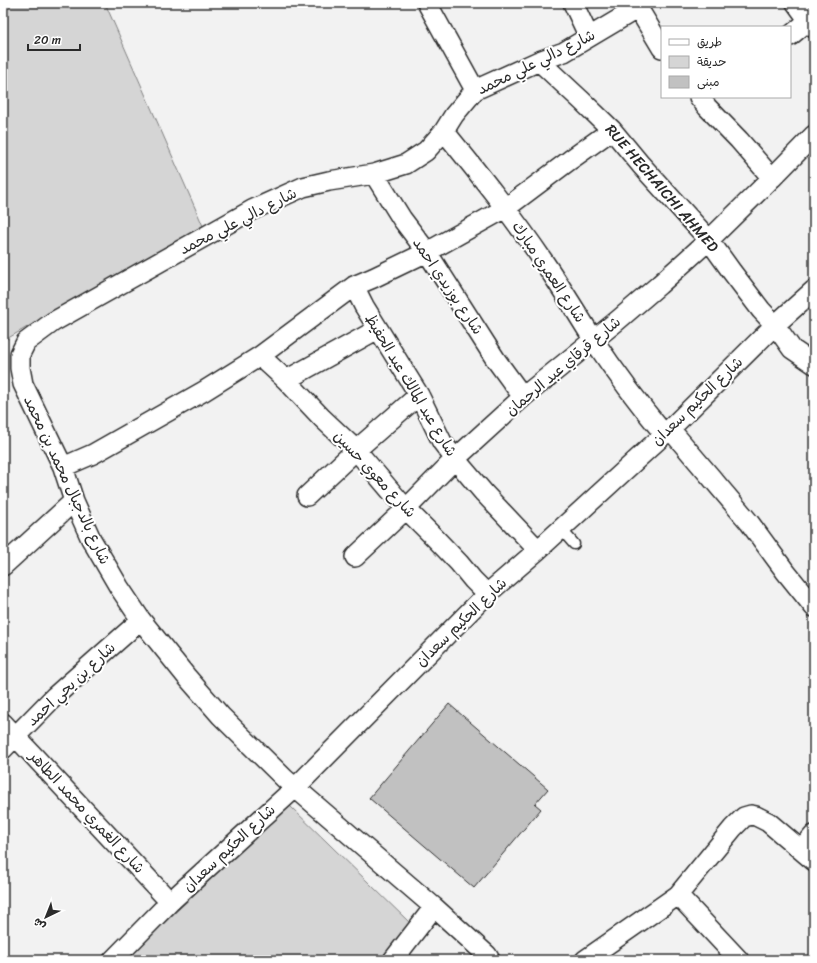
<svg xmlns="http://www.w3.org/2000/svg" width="817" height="963" font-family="Sriracha,'Playpen Sans Arabic',sans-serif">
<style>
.green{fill:#d5d5d5;stroke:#808080}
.building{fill:#c1c1c1;stroke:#2b2b2b}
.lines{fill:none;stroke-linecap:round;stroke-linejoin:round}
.lane-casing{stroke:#2b2b2b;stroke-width:13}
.street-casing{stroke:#2b2b2b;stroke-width:22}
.lane{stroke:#fff;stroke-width:10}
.street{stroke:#fff;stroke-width:19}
.labels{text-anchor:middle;stroke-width:4;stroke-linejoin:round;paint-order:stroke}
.street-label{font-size:15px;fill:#2b2b2b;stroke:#fff}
</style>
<rect width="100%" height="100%" fill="#f2f2f2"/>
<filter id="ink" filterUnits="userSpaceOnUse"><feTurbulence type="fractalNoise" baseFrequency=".025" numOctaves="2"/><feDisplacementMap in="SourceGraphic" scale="8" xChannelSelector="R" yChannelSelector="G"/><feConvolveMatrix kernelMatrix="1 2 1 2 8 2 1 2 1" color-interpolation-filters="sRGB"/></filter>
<g filter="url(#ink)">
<path class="green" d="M 3,3 L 105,3 L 203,226 L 3,341 Z
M 289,805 L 410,923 L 382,960 L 125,960 Z"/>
<path class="building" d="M 449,704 L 548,789 L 535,804 L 541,809 L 474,888 L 369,798 Z"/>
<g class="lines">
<g class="lane-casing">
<path id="lane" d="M 561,529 L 574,544"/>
</g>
<g class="street-casing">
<path id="street" d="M 427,3 L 475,90
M 573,3 L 589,37
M 637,3 L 638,8 L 662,48
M 796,3 L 814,28
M 790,36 L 808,21
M 539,61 L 582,101 L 612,130 L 641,165 L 709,240 L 732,272 L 761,310 L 775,325 L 792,349 L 814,364
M 444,131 C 479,174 513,216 544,262 C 561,287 577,313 593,339 C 615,372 639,404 664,434
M 374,174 L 402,219 L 427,252 L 496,360 L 523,397
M 772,178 L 814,135
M 354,286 L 364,306 L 419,395 L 442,442 L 455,459 L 484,493 L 538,550
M 260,356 L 286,380 L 322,418 L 356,450 L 406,509 L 435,538 L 459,563 L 473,580 L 487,594
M 286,380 L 378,329
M 670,429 L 749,522 L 785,571 L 814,607
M 63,467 L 93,454 L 204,391 L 260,356 L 354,286 L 373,278 L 427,252 L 506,208 L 570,160 L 612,130
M 307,496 L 356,450 L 419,395
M 355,557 L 406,509 L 455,459 L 523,397 L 617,321 L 659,285 L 709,240 L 772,178 L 739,140 L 707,107 L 699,97
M 3,566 L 74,501
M 3,723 L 170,902
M 3,749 L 55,696 L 141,620
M 814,835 L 801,850 L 814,861
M 678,895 L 733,828 L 744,817 L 751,815 L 756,816 L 768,822 L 801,850
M 113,960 L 170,902 L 295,788 L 487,594 L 538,550 L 670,429 L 775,325 L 814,290
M 393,960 L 434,907
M 490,960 L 487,955 L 434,907 L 285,779 L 221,716 L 186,676 L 141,620 L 119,587 L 91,539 L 74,501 L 63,467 L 23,384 L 20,368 L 20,354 L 26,342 L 53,322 L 252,210 L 303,187 L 329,181 L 374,174 L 406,164 L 426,151 L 444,131 L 454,115 L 475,90 L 539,61 L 564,52 L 638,8
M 585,960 L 678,895 L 739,960"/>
</g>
<use href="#lane" class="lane"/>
<use href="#street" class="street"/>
</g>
</g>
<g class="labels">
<g class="street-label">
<text transform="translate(536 62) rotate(-26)" y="5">شارع دالي علي محمد</text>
<text transform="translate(662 188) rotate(49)" y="5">RUE HECHAICHI AHMED</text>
<text transform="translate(238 221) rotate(-27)" y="5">شارع دالي علي محمد</text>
<text transform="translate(549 272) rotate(56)" y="5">شارع العمري مبارك</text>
<text transform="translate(448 286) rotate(56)" y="5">شارع بوزيدي احمد</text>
<text transform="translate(563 366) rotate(-40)" y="5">شارع قرقاي عبد الرحمان</text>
<text transform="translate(411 385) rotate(59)" y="5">شارع عبد المالك عبد الحفيظ</text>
<text transform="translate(697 401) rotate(-44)" y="5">شارع الحكيم سعدان</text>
<text transform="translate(375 474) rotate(47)" y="5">شارع معوي حسين</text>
<text transform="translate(67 480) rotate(65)" y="5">شارع بالدجبال محمد بن محمد</text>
<text transform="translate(461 622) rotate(-44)" y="5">شارع الحكيم سعدان</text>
<text transform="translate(71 684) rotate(-43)" y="5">شارع بن يحي احمد</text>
<text transform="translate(87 812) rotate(47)" y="5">شارع الغمري محمد الطاهر</text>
<text transform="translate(229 848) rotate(-43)" y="5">شارع الحكيم سعدان</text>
</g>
</g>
<rect width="817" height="963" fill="none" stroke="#fff" stroke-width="16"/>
<rect x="8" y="8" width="801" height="947" fill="none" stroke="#2b2b2b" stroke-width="1.5" filter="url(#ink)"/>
<rect x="661" y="26" width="130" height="72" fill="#ffffff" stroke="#aaaaaa"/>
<rect x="669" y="39" width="20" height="6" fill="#ffffff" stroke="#aaaaaa"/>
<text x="697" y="46" font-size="12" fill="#2b2b2b">طريق</text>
<rect x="669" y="56" width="20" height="12" fill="#d5d5d5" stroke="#aaaaaa"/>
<text x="697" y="66" font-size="12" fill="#2b2b2b">حديقة</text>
<rect x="669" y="76" width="20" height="12" fill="#c1c1c1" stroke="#aaaaaa"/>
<text x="697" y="86" font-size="12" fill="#2b2b2b">مبنى</text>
<g transform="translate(46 917) rotate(223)" stroke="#ffffff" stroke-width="3" paint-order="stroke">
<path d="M0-3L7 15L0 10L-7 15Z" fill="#2b2b2b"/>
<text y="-6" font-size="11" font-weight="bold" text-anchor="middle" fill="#2b2b2b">ش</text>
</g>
<path d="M28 44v6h52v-6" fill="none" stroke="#2b2b2b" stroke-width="2"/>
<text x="34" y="44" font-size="12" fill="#2b2b2b" stroke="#ffffff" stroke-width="3" paint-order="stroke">20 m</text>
</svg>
